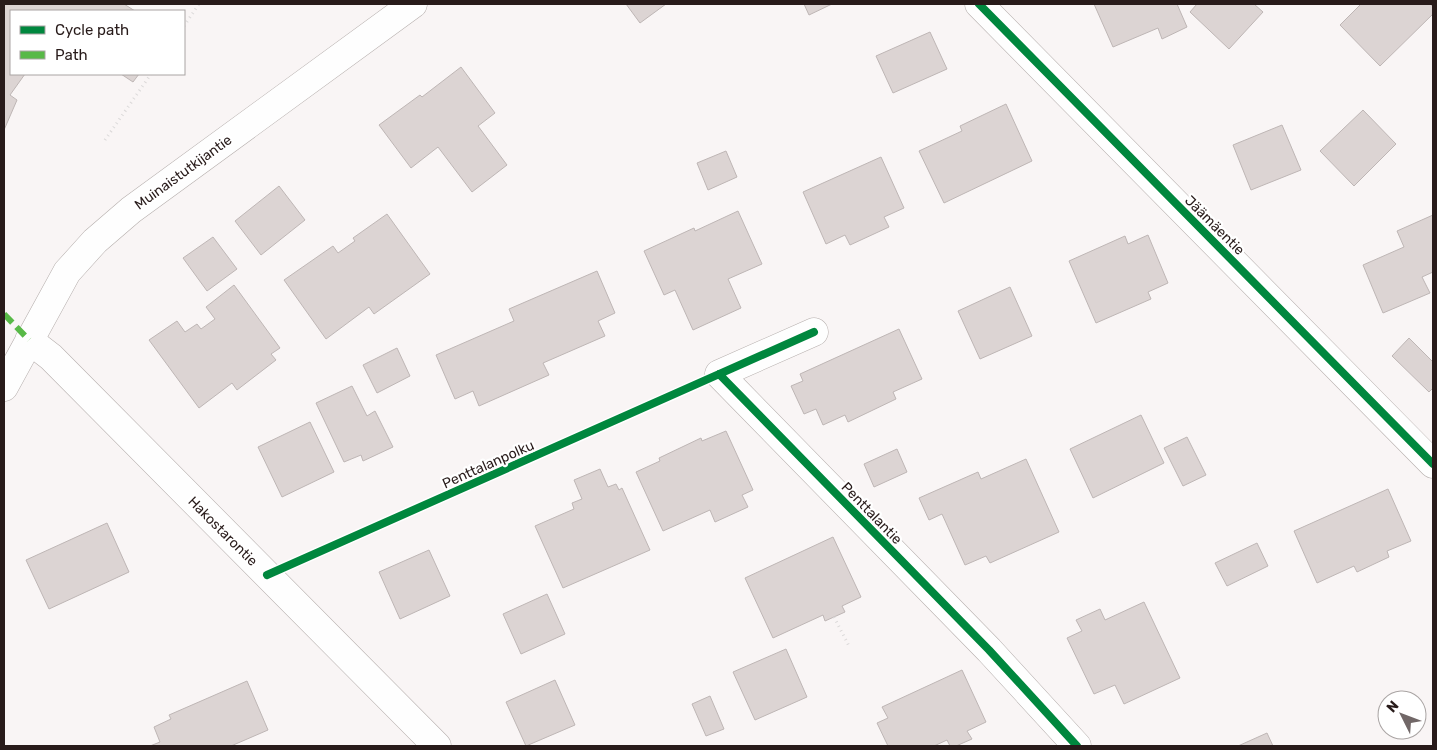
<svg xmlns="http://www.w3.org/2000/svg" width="1437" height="750" font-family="Rubik,sans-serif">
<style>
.building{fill:#dcd4d3;stroke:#beb6b5}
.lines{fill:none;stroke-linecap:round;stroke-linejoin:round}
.street-casing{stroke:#b5aeac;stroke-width:29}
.path{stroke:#dbd9d9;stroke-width:3;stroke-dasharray:1 4;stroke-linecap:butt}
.street{stroke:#fefefe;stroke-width:28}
.quiet{stroke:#58b947;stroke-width:6;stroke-dasharray:12 6;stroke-linecap:butt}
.cycleway-casing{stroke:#fff;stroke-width:11}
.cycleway{stroke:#00873e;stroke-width:8}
.labels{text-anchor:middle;stroke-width:4.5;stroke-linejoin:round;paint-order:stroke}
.street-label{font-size:14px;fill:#281b1a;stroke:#fff}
</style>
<rect width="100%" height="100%" fill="#f9f5f5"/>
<path class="building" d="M 4,4 L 124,4 L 135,11 L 11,11 L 11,74 L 25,74 L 10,95 L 17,100 L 4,130 Z
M 626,4 L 666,4 L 640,23 Z
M 804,4 L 832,4 L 809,15 Z
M 1094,4 L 1177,4 L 1187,27 L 1162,39 L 1158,28 L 1113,47 Z
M 1197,4 L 1254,4 L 1263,12 L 1229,49 L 1190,12 Z
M 1361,4 L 1430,4 L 1433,7 L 1433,14 L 1380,66 L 1340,25 Z
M 930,32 L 947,69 L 893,93 L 876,56 Z
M 461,67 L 495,113 L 478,126 L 507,165 L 472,192 L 438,147 L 411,168 L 379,125 L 420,95 L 422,97 Z
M 121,74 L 139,74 L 133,82 Z
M 1006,104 L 1032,161 L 944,203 L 919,151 L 962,131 L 960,126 Z
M 1363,110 L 1396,144 L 1354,186 L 1320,151 Z
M 1282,125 L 1301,170 L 1251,190 L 1233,145 Z
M 726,151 L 737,177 L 708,190 L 697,163 Z
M 881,157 L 904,208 L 884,217 L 889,227 L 850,245 L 845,235 L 826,244 L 803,192 Z
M 279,186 L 305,220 L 261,255 L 235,221 Z
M 738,211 L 762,264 L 728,279 L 741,308 L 693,330 L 675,290 L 664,295 L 644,251 L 694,228 L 695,231 Z
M 387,214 L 430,274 L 374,314 L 369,307 L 326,339 L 284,280 L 333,246 L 338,253 L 355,241 L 353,238 Z
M 1433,215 L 1433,272 L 1422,277 L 1430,293 L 1383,313 L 1363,265 L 1404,247 L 1397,231 Z
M 1148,235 L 1168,283 L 1148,292 L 1151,299 L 1096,323 L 1069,261 L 1125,236 L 1128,244 Z
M 213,237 L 237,269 L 207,291 L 183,258 Z
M 597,271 L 615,313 L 598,321 L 605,336 L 543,363 L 549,375 L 479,406 L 473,391 L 455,399 L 436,355 L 514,321 L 509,309 Z
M 234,285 L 280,348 L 271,354 L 276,360 L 237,390 L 232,383 L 199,408 L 149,340 L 177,321 L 185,332 L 197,324 L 201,329 L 215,319 L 206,307 Z
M 1010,287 L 1032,336 L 980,359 L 958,311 Z
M 899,329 L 922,379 L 893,392 L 896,399 L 848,422 L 845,415 L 823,425 L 816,409 L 804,414 L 791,386 L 803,381 L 800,374 Z
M 1409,338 L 1433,362 L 1433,388 L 1429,392 L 1392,356 Z
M 397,348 L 410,376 L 377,393 L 363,365 Z
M 352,386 L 367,416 L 375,411 L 393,447 L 363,461 L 361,455 L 344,462 L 316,403 Z
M 1141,415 L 1164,463 L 1093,498 L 1070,449 Z
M 310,422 L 334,472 L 282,497 L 258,447 Z
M 726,431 L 753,490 L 742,495 L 748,507 L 715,522 L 710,510 L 663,531 L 636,472 L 660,461 L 659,458 L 701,438 L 702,441 Z
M 1187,437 L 1206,475 L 1183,486 L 1164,448 Z
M 897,449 L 907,472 L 874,487 L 864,464 Z
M 1026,459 L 1059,532 L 990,563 L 986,556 L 965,565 L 942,514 L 929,520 L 919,498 L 978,472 L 981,479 Z
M 600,469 L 608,487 L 616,484 L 619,490 L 622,488 L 650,550 L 563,588 L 535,526 L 574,509 L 572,503 L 582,499 L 574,480 Z
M 1388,489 L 1411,541 L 1387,551 L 1389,557 L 1357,572 L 1354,566 L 1317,583 L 1294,531 Z
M 107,523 L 129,572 L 49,609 L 26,560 Z
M 833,537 L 861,597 L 842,606 L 845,612 L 825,621 L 823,615 L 773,638 L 745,578 Z
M 1257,543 L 1268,566 L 1227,586 L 1215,563 Z
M 429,550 L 450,596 L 400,619 L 379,572 Z
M 547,594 L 565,634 L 521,654 L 503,614 Z
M 1144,602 L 1180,678 L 1124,704 L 1115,685 L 1094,694 L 1067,638 L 1082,631 L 1076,620 L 1100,609 L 1105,620 Z
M 786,649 L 807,697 L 755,720 L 733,672 Z
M 962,670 L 986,722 L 967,731 L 972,739 L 956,746 L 950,746 L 947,740 L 934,746 L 888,746 L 877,723 L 888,718 L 882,707 Z
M 555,680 L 575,725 L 526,746 L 506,702 Z
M 247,681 L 268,730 L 231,746 L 150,746 L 160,742 L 154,727 L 171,719 L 169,715 Z
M 710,696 L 724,729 L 706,736 L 692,704 Z
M 1267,733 L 1273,746 L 1238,746 Z"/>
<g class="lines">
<g class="street-casing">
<path id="street" d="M 979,4 L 1433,464
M 814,332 L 719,374 L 989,650 L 1077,746
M 29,340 L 51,357 L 437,746
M 4,387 L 67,272 L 95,241 L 131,210 L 413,4"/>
</g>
<path class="path" d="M 184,26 L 199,4
M 105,140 L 151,74
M 834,617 L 850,648"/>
<use href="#street" class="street"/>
<path class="quiet" d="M 4,314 L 29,340"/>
<g class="cycleway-casing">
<path id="cycleway" d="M 979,4 L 1433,464
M 719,374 L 989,650 L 1077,746
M 267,575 L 814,332"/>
</g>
<use href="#cycleway" class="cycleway"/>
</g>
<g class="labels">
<g class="street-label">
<text transform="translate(183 172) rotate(-36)" y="5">Muinaistutkijantie</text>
<text transform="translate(1215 225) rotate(45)" y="5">Jäämäentie</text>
<text transform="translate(488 464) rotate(-24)" y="5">Penttalanpolku</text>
<text transform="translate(872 513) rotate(46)" y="5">Penttalantie</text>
<text transform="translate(223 531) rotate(45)" y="5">Hakostarontie</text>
</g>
</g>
<rect width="1437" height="750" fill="none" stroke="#281b1a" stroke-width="10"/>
<rect x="10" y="10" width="175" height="65" fill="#ffffff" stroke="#a9a4a3"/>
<rect x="20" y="26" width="25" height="8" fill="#00873e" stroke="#a9a4a3"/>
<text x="55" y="35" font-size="15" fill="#281b1a">Cycle path</text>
<rect x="20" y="51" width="25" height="8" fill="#58b947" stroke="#a9a4a3"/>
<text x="55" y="60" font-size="15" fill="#281b1a">Path</text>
<g transform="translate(1402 715) rotate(312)"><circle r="24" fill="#ffffff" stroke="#a9a4a3"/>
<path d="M0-4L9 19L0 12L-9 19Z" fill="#716767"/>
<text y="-8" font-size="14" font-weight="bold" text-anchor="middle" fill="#281b1a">N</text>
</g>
</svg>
